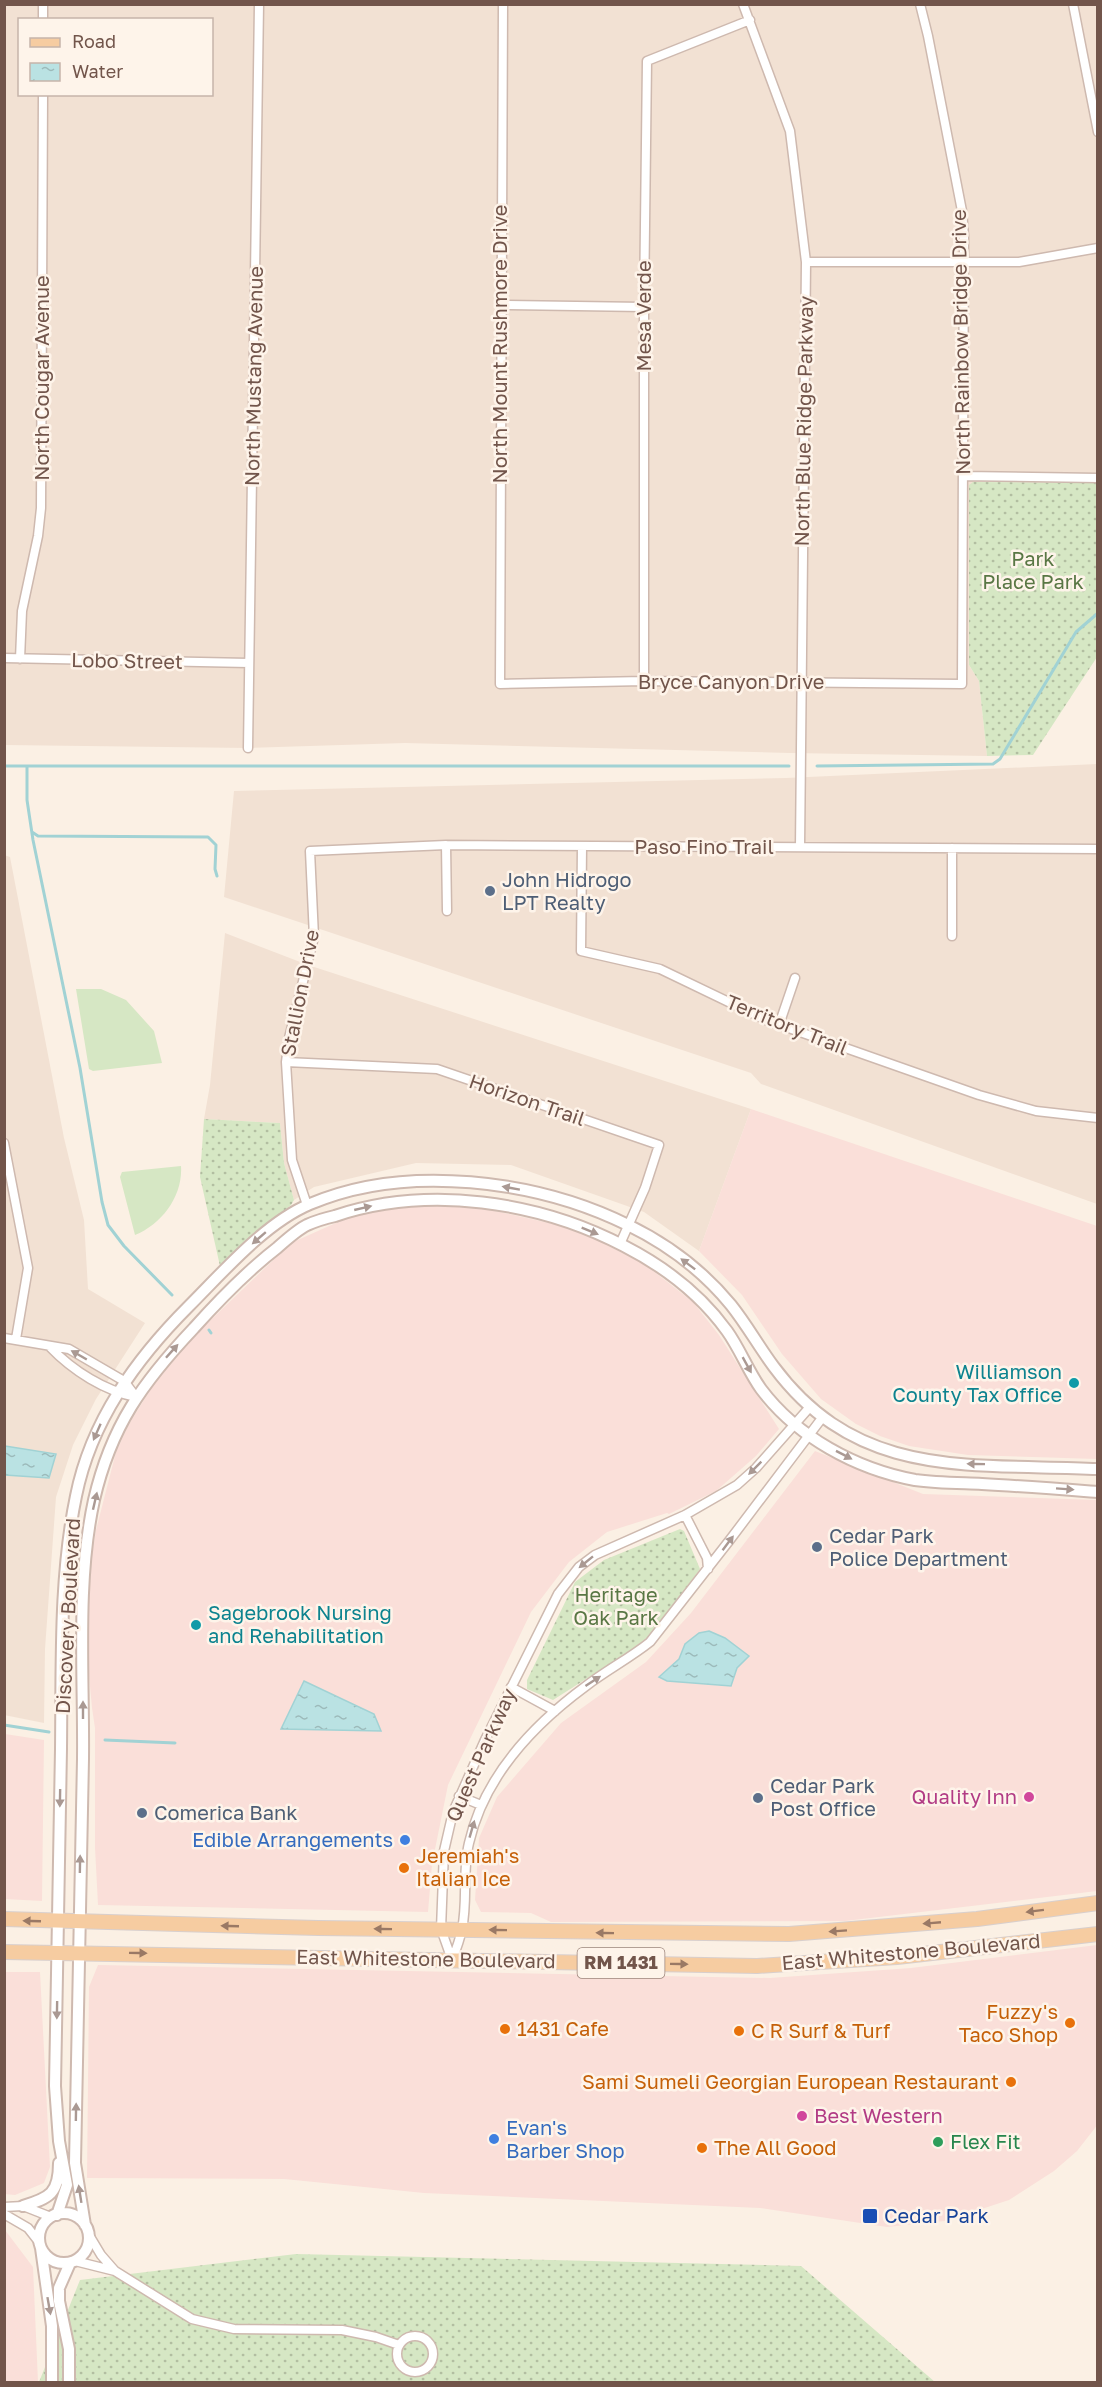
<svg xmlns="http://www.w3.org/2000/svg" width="1102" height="2387" font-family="'Golos Text',sans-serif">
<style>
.residential{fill:#f2e1d3;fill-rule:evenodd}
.commercial{fill:#fadfd9}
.grass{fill:url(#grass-dots)}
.garden{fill:#d6e7c4}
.water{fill:url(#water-ripples);stroke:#a1d2d4;stroke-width:1.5}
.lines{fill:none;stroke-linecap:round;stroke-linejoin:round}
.stream{stroke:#a1d2d4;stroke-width:3}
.minor-casing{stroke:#ceb9af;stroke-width:11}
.tertiary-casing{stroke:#ceb9af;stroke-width:14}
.primary-casing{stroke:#d8cfcd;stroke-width:16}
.minor{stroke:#fff;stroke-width:8}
.tertiary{stroke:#fff;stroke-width:10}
.primary{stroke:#f6cca1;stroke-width:14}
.oneway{fill:#aa9993}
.oneway2{fill:#9a7965}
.service-dot{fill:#5c6f8a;stroke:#fef4ea;stroke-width:2}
.culture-dot{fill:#0f9aa8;stroke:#fef4ea;stroke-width:2}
.hotel-dot{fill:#d1479c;stroke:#fef4ea;stroke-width:2}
.shop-dot{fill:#3f7fe0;stroke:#fef4ea;stroke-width:2}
.food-dot{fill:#e8710a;stroke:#fef4ea;stroke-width:2}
.leisure-dot{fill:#2e9e5b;stroke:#fef4ea;stroke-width:2}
.transit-dot{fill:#1a4fb4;stroke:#fef4ea;stroke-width:2}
.labels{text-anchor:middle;stroke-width:5;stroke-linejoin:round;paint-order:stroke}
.shield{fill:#fef4ea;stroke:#9c857b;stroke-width:1.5}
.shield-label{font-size:18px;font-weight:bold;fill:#72554b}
.street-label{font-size:20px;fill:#72554b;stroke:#fef4ea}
.park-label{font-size:20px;fill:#597744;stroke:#fef4ea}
.service-label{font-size:20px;fill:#4e5e75;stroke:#fef4ea;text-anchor:start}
.culture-label{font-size:20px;fill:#0d838f;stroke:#fef4ea;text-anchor:end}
.hotel-label{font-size:20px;fill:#b23c85;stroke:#fef4ea;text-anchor:end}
.shop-label{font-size:20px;fill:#366cbe;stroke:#fef4ea;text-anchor:end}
.food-label{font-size:20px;fill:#c56008;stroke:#fef4ea;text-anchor:start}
.leisure-label{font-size:20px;fill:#27864d;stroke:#fef4ea;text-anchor:start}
.transit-label{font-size:20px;fill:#164399;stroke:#fef4ea;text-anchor:start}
</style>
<defs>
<pattern id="grass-dots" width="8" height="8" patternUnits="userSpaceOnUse" patternTransform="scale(1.5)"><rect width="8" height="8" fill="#d6e7c4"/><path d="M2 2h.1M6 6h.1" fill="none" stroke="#b2bea1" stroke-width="1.8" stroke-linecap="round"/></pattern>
<pattern id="water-ripples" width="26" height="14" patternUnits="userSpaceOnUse" patternTransform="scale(1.5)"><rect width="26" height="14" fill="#bae2e3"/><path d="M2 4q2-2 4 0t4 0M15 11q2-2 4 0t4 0" fill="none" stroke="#9cbaba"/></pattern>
</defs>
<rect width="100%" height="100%" fill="#fbf0e4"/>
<path class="residential" d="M 5,5 L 1097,5 L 1097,483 L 973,482 L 969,665 L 979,681 L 987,756 L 790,753 L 405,743 L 248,748 L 5,745 ZM 20,20 L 212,20 L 212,94 L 20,94 Z
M 1097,764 L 1097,1204 L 761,1084 L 751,1073 L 224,897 L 234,791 L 786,778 Z
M 4,855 L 10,857 L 64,1138 L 84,1220 L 88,1289 L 145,1323 L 96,1399 L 73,1445 L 56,1497 L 45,1649 L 44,1723 L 4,1715 Z
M 225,933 L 308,965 L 751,1109 L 699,1251 L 644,1212 L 511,1165 L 416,1163 L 314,1187 L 294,1200 L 284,1163 L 280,1123 L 204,1119 L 210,1085 Z"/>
<path class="commercial" d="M 751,1109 L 1097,1226 L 1097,1459 L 968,1455 L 909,1446 L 880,1436 L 856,1424 L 821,1399 L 782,1354 L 742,1295 L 699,1251 Z
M 439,1205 L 482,1208 L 558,1225 L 596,1239 L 647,1266 L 693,1302 L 719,1335 L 779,1429 L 756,1456 L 716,1491 L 669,1514 L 667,1513 L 607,1532 L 569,1562 L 531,1612 L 448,1785 L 432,1864 L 428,1912 L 98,1905 L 95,1848 L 95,1728 L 92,1708 L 83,1610 L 96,1530 L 116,1452 L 129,1424 L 152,1387 L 191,1339 L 291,1243 L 347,1218 L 385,1208 Z
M 815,1451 L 923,1494 L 1097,1500 L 1097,1891 L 845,1921 L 551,1922 L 531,1913 L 481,1912 L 475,1900 L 479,1838 L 497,1797 L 561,1723 L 646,1662 L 691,1613 Z
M 5,1734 L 44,1740 L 42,1901 L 5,1899 Z
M 1097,1945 L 1098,2123 L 1095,2128 L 1077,2151 L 1054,2171 L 1009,2200 L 945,2221 L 887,2227 L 760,2208 L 424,2193 L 284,2179 L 87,2178 L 89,1987 L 98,1965 L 770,1978 L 911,1968 Z
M 5,1972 L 40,1972 L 50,2167 L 44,2183 L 15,2195 L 4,2194 Z
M 5,2230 L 33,2267 L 38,2382 L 5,2382 Z"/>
<path class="grass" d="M 973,482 L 1097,483 L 1097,657 L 1033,755 L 987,756 L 979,681 L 969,665 L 969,485 Z
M 204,1119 L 280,1123 L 284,1163 L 294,1200 L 291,1205 L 220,1266 L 200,1177 Z
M 680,1529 L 684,1531 L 700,1569 L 653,1633 L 630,1651 L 553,1700 L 527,1689 L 527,1680 L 575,1582 L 604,1560 Z
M 296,2254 L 801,2266 L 935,2382 L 39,2382 L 80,2280 Z"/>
<path class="garden" d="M 1085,569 L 1090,589 L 1055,597 L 1050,576 Z
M 76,989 L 101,989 L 126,1000 L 154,1031 L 162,1063 L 93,1071 L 89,1069 Z
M 181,1166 C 183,1196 162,1224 135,1235 L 120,1177 L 122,1172 Z"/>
<path class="water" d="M 5,1446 L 56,1454 L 49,1478 L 5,1475 Z
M 709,1631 L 725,1638 L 749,1656 L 737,1668 L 731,1686 L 667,1681 L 659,1677 L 679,1659 L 685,1644 L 699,1633 Z
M 304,1681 L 374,1714 L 381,1731 L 281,1729 Z"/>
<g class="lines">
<path class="stream" d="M 4,766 L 789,766
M 27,766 L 27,800 L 33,840 L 80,1068 L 102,1202 L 108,1225 L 124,1246 L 172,1295
M 817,766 L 993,764 L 1000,759 L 1076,632 L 1098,613
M 32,832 L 38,836 L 208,837 L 216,845 L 215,869 L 217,876
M 209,1330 L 211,1333
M 4,1725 L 49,1732
M 105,1740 L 175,1743"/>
<g class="minor-casing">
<path id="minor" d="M 503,4 L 500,684 L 644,681 L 962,684 L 964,236 L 962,211 L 928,36 L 920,4
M 743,4 L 790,131 L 806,262 L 800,847
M 1073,4 L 1098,132
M 43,20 L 43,4
M 806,262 L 1019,262 L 1098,248
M 500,305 L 644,307
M 963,476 L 1098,478
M 4,658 L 249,663
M 20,659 L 22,611 L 38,536 L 41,508 L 43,94
M 644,681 L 644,307 L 647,61 L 750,20
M 248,748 L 259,4
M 446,845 L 447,911
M 582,846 L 581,951 L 660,969 L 766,1020 L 979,1095 L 1036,1111 L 1098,1118
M 952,848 L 952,936
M 779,1025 L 795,978
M 286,1062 L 437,1069 L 659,1145 L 645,1188 L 620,1244
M 4,1143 L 28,1268 L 16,1339
M 307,1205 L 292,1160 L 286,1062 L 289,1038 L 314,937 L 310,851 L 446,845 L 1098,849
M 4,1338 L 69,1349 L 124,1381 L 136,1397
M 50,1347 C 73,1371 105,1391 136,1397
M 685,1515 L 707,1558 L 708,1569
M 511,1687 L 555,1711
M 459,1796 L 481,1805
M 452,1960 L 441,1929 L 444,1851 L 453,1812 L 485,1740 L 558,1594 L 579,1567 L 595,1555 L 685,1515 L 737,1485 L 756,1468 L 809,1408
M 452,1960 C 456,1950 460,1939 462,1929 C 468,1901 462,1872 469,1843 C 484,1777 533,1725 586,1686 C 607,1670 630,1658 650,1642 L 729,1541 L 822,1418
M 4,2207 L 23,2206 L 51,2217
M 4,2214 L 28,2228 L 39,2242
M 89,2235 L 101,2255 L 115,2271 L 192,2319 L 234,2329 L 342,2330 L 376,2337 L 399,2345
M 75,2261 L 115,2271
M397 2354a18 18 0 1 1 36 0a18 18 0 1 1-36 0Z"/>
</g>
<g class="tertiary-casing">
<path id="tertiary" d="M 23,2206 C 50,2198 59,2193 59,2163
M39 2238a25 25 0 1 1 50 0a25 25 0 1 1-50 0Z
M 57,2215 L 67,2185 L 59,2141 L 55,2086 C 58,1973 60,1861 61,1749 C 62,1666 59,1577 76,1496 C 91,1421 136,1359 189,1306 C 223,1272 265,1223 310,1204 C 406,1163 537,1180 628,1225 C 667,1244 704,1272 731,1305 C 747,1325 759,1347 774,1367 C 859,1481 971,1463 1098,1469
M 85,2225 L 75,2163 C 78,2028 80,1894 83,1759 C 84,1675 76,1582 94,1500 C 111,1426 143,1382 194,1328 C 220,1299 246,1272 277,1248 C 286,1240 297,1230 307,1225 C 316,1221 326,1218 335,1216 C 428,1185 538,1201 624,1246 C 663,1266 701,1295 727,1331 C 740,1349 748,1371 761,1389 C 797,1437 856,1469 915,1480 C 937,1483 960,1483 982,1484 C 1021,1486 1059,1489 1098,1492
M 41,2248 L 52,2326 L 52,2382
M 69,2382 L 69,2349 L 59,2301 L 59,2288 L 70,2263"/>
</g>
<g class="primary-casing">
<path id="primary" d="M 4,1919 L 318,1928 L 789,1934 L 977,1919 L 1098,1903
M 4,1952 L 757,1966 L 897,1957 L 1098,1934"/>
</g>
<use href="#minor" class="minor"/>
<use href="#tertiary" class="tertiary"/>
<use href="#primary" class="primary"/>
</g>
<defs><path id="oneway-solid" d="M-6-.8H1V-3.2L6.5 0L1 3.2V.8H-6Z" transform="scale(1.5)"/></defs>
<g class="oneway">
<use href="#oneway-solid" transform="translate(511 1188) rotate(-170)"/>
<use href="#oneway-solid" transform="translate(363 1208) rotate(-13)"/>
<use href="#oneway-solid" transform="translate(590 1231) rotate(22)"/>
<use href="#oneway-solid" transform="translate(259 1238) rotate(139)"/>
<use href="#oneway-solid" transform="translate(688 1264) rotate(-143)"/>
<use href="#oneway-solid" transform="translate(172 1351) rotate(-48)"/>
<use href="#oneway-solid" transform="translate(79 1355) rotate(-150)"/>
<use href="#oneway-solid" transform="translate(747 1365) rotate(61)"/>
<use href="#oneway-solid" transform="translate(97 1432) rotate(114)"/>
<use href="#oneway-solid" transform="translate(844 1455) rotate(27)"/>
<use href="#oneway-solid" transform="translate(976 1464) rotate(-179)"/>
<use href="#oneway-solid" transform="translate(755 1468) rotate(135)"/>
<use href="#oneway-solid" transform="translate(1065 1489) rotate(4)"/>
<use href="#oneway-solid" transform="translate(95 1501) rotate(-77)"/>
<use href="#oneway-solid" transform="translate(728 1543) rotate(-53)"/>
<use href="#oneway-solid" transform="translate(586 1562) rotate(141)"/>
<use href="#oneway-solid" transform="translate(593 1681) rotate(-33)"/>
<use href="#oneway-solid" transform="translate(83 1710) rotate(-90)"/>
<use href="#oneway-solid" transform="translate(60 1798) rotate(91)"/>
<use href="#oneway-solid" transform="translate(472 1829) rotate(-74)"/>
<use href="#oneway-solid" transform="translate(80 1864) rotate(-89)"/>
<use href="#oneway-solid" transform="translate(57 2010) rotate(91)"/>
<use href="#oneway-solid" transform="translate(76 2112) rotate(-89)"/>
<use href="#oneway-solid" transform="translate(80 2194) rotate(-99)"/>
<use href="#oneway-solid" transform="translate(49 2306) rotate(80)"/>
</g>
<g class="oneway2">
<use href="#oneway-solid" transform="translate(1035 1911) rotate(173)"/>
<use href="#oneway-solid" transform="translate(32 1921) rotate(-178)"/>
<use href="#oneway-solid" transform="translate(932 1923) rotate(175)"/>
<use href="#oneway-solid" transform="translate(230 1926) rotate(-178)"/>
<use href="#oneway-solid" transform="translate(383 1929) rotate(-179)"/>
<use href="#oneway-solid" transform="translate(498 1930) rotate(-179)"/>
<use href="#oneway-solid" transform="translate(838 1931) rotate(176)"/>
<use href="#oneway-solid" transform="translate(605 1933) rotate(-179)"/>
<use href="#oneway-solid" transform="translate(138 1953) rotate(1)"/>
<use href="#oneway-solid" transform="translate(679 1964) rotate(1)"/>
</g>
<g class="service-dot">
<circle cx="490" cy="891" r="6"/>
<circle cx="817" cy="1547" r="6"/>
<circle cx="758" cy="1798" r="6"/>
<circle cx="142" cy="1813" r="6"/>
</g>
<g class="culture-dot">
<circle cx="1074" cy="1383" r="6"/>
<circle cx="196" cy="1625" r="6"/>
</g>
<g class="hotel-dot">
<circle cx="1029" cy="1797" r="6"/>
<circle cx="802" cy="2116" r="6"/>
</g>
<g class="shop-dot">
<circle cx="405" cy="1840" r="6"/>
<circle cx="494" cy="2139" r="6"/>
</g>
<g class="food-dot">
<circle cx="404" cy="1868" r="6"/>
<circle cx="1070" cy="2023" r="6"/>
<circle cx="505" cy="2029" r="6"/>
<circle cx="739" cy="2031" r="6"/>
<circle cx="1011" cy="2082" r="6"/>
<circle cx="702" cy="2148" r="6"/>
</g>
<circle class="leisure-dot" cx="938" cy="2142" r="6"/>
<rect class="transit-dot" x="862" y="2208" width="16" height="16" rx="3"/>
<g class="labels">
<rect class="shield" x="577.5" y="1948" width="87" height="30" rx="4.5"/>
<g class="shield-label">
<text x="621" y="1969">RM 1431</text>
</g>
<g class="street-label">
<text transform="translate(644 316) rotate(-90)" y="7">Mesa Verde</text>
<text transform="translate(961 342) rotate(-91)" y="7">North Rainbow Bridge Drive</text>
<text transform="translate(500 344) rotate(-90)" y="7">North Mount Rushmore Drive</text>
<text transform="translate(254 376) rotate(-89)" y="7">North Mustang Avenue</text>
<text transform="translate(42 378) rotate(-90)" y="7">North Cougar Avenue</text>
<text transform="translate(804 421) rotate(-89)" y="7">North Blue Ridge Parkway</text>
<text transform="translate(127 661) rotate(1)" y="7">Lobo Street</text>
<text x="731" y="689">Bryce Canyon Drive</text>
<text x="704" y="854">Paso Fino Trail</text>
<text transform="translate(300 993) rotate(-79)" y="7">Stallion Drive</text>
<text transform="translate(787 1025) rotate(22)" y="7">Territory Trail</text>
<text transform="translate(527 1100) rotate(19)" y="7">Horizon Trail</text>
<text transform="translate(68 1616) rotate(-87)" y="7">Discovery Boulevard</text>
<text transform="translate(481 1755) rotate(-66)" y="7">Quest Parkway</text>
<text transform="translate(911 1952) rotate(-5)" y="7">East Whitestone Boulevard</text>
<text transform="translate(426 1959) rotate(1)" y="7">East Whitestone Boulevard</text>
</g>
<g class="park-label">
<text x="1033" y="566">Park<tspan x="1033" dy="23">Place Park</tspan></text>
<text x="616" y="1602">Heritage<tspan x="616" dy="23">Oak Park</tspan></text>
</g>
<g class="service-label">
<text x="502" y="887">John Hidrogo<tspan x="502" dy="23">LPT Realty</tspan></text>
<text x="829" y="1543">Cedar Park<tspan x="829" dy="23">Police Department</tspan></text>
<text x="770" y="1793">Cedar Park<tspan x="770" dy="23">Post Office</tspan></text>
<text x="154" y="1820">Comerica Bank</text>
</g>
<g class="culture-label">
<text x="1062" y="1379">Williamson<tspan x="1062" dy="23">County Tax Office</tspan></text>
<text x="208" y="1620" text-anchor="start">Sagebrook Nursing<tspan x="208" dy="23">and Rehabilitation</tspan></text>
</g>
<g class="hotel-label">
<text x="1017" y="1804">Quality Inn</text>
<text x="814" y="2123" text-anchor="start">Best Western</text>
</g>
<g class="shop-label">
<text x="393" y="1847">Edible Arrangements</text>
<text x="506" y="2135" text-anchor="start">Evan's<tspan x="506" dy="23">Barber Shop</tspan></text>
</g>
<g class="food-label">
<text x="416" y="1863">Jeremiah's<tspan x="416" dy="23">Italian Ice</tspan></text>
<text x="1058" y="2019" text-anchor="end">Fuzzy's<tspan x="1058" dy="23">Taco Shop</tspan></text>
<text x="517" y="2036">1431 Cafe</text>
<text x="751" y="2038">C R Surf &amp; Turf</text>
<text x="999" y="2089" text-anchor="end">Sami Sumeli Georgian European Restaurant</text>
<text x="714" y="2155">The All Good</text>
</g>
<g class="leisure-label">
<text x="950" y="2149">Flex Fit</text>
</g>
<g class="transit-label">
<text x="884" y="2223">Cedar Park</text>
</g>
</g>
<rect width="1102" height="2387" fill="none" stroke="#72554b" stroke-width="12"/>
<rect x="18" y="18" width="195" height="78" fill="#fef4ea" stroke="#c6b4aa" stroke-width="1.5"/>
<rect x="30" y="38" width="30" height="9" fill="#f6cca1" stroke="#c6b4aa" stroke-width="1.5"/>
<text x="72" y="48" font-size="18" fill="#72554b">Road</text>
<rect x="30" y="63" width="30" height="18" fill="url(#water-ripples)" stroke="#c6b4aa" stroke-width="1.5"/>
<text x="72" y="78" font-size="18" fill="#72554b">Water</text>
</svg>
